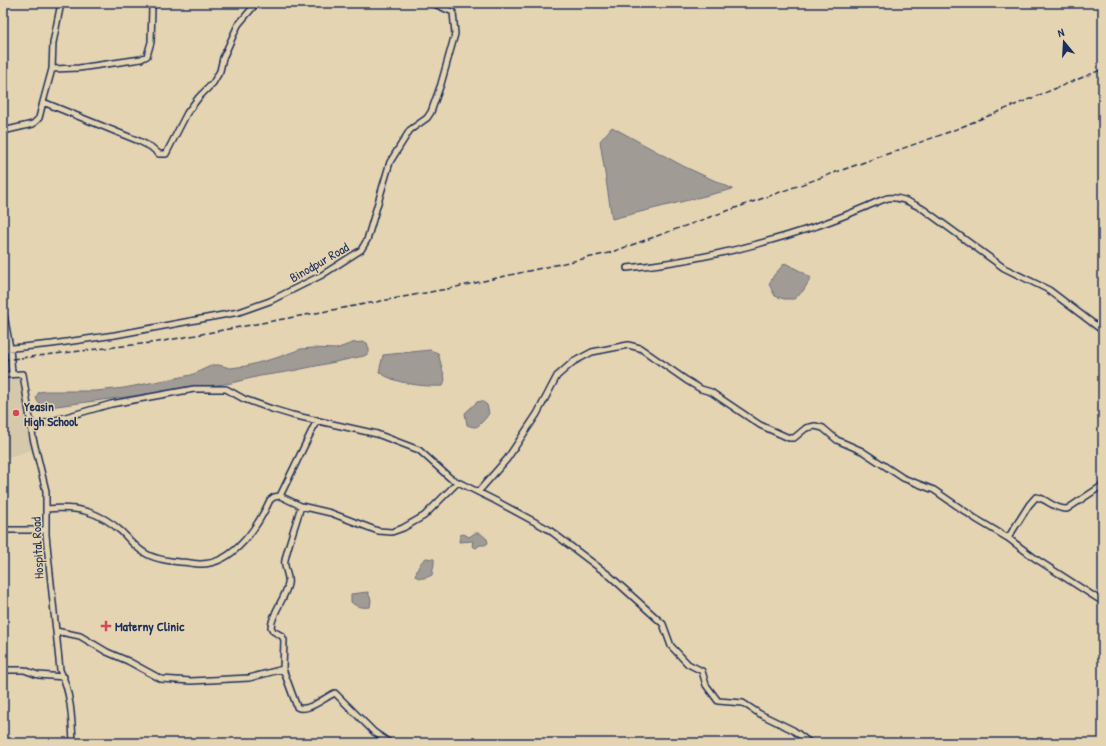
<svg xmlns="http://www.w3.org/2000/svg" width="1106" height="746" font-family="'Patrick Hand',sans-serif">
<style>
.built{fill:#d6c8ab}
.water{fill:#a09b95;stroke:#6b707f}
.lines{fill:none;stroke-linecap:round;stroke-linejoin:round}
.street-casing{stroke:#1b2f5e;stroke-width:8}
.street{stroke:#e5d4b1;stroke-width:5}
.rail{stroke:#1b2f5e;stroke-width:1.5;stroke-dasharray:6 3;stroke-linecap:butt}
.poi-dot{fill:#d1495b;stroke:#e5d4b1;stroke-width:1.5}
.labels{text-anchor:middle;stroke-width:3;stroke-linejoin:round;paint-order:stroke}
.street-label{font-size:13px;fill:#1b2f5e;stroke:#e5d4b1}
.poi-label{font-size:13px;font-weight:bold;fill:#1b2f5e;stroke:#e5d4b1;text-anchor:start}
</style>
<rect width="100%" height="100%" fill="#e5d4b1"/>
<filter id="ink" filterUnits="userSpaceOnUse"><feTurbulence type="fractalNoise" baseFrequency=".025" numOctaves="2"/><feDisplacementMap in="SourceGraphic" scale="8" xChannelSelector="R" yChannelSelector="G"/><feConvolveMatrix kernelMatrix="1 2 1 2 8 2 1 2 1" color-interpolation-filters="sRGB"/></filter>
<g filter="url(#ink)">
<path class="built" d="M 23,375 L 34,449 L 3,459 L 3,376 Z"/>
<path class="water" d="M 612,127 L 683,166 L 733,189 L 612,219 L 600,141 Z
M 785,263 L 804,273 L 811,278 L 803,291 L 794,299 L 784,299 L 775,296 L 769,284 L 774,275 Z
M 363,342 L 367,343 L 369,349 L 369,353 L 364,356 L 287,372 L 260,376 L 231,383 L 49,407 C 42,406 37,404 36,397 L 39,392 L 46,391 L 96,391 L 124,388 L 191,375 L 213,365 L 219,365 L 230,368 L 246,366 L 276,358 L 301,349 L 313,348 L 336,349 L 352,343 Z
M 430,350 L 438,353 L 445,379 L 443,386 C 424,387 395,384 379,372 L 383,355 Z
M 482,401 L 487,405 L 489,413 C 487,417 485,419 482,422 C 477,428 475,428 467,425 L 465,413 L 477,402 Z
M 475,533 L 480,533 L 487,539 L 488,543 L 485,545 L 480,545 L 476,548 L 472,546 L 473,541 L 459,542 L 460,535 L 464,534 L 469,537 Z
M 426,558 L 434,559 L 434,564 L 432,575 C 426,578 421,580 415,576 C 418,568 419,563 426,558 Z
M 368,592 L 371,600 L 370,607 C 363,608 356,607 351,602 L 351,594 Z"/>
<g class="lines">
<g class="street-casing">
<path id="street" d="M 52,69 L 79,68 L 141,59 L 147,56 L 151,42 L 152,7 L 154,3
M 43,102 L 52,69 L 53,43 L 61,3
M 3,131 L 33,124 L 39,118 L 43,102 L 139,141 L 151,147 L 159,154 L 166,154 L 187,113 L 199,97 L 213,83 L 220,71 L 223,58 L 238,25 L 254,6 L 255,3
M 627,268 C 690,262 754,247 814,227 C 831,221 847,215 863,208 C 871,205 880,200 888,198 C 900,196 913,204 923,209 L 1004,268 L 1049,290 L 1103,331
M 3,309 L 10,348 L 12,373
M 3,349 L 52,344 L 115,335 L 239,312 L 270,301 L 322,275 L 361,250 L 367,240 L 390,162 L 410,130 L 427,118 L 431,112 L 441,84 L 455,34 L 453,12 L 432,3
M 3,375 L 23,374 L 33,438 L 46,491 L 46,535 L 60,670 C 71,692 72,719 73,743
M 31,427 L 111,404 L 194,389 L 226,389 L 244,399 L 272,409 L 292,415 L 377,434 L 419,450 L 450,478 L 496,501 L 548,529 L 610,576 L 663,624 L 671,646 L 688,664 L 702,671 L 706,685 L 718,701 L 743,703 L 760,714 L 793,730 L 810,743
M 478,492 L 507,459 L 537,414 L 557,376 L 573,362 L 592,352 L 628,345 L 640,348 L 686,380 L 701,389 L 711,392 L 760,425 L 789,438 L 794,438 L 806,428 L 815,426 L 823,428 L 837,440 L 862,451 L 903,478 L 934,490 L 976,519 L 1008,538 L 1036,559 L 1103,602
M 280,496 L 317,420
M 46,509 C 77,506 99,511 122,532 C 129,539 136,548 145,553 C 154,559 169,561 180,562 C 187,562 194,564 201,564 C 234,564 258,526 270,500 L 274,497 L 280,496 L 301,506 L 331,513 L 378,531 L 392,532 L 403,528 L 424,516 L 458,482
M 3,530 L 46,530
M 1008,538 L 1029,505 L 1036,497 C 1048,499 1053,509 1067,509 L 1103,485
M 56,631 L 80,636 L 107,652 L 128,661 L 161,679 L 191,681 L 249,678 L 283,669 L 297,707 C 307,713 325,697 335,693 L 374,732 L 390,743
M 283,669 L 284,640 L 282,636 L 273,631 L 271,627 C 273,611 285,599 288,584 C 290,575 283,568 285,560 C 289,542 296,524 301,506
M 3,670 L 24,670 L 38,675 L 64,677"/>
</g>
<use href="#street" class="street"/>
<path class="rail" d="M 3,360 L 158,342 L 452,288 L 609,253 L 949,132 L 1103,69"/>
</g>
</g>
<g class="poi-dot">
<circle cx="16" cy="413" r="4"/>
<path d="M104 620h4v4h4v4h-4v4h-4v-4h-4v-4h4z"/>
</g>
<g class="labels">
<g class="street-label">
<text transform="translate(319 262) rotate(-30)" y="5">Binodpur Road</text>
<text transform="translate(37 548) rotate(-93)" y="5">Hospital Road</text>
</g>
<g class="poi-label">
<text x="24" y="411">Yeasin<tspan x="24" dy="15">High School</tspan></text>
<text x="115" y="631">Materny Clinic</text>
</g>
</g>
<rect width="1106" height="746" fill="none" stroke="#e5d4b1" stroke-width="16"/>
<rect x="8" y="8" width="1090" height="730" fill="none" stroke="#1b2f5e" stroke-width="1.5" filter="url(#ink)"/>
<g transform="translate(1064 42) rotate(342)" stroke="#e5d4b1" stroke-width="3" paint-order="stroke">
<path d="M0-3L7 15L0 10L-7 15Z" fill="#1b2f5e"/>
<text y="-6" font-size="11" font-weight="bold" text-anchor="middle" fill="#1b2f5e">N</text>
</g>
</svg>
